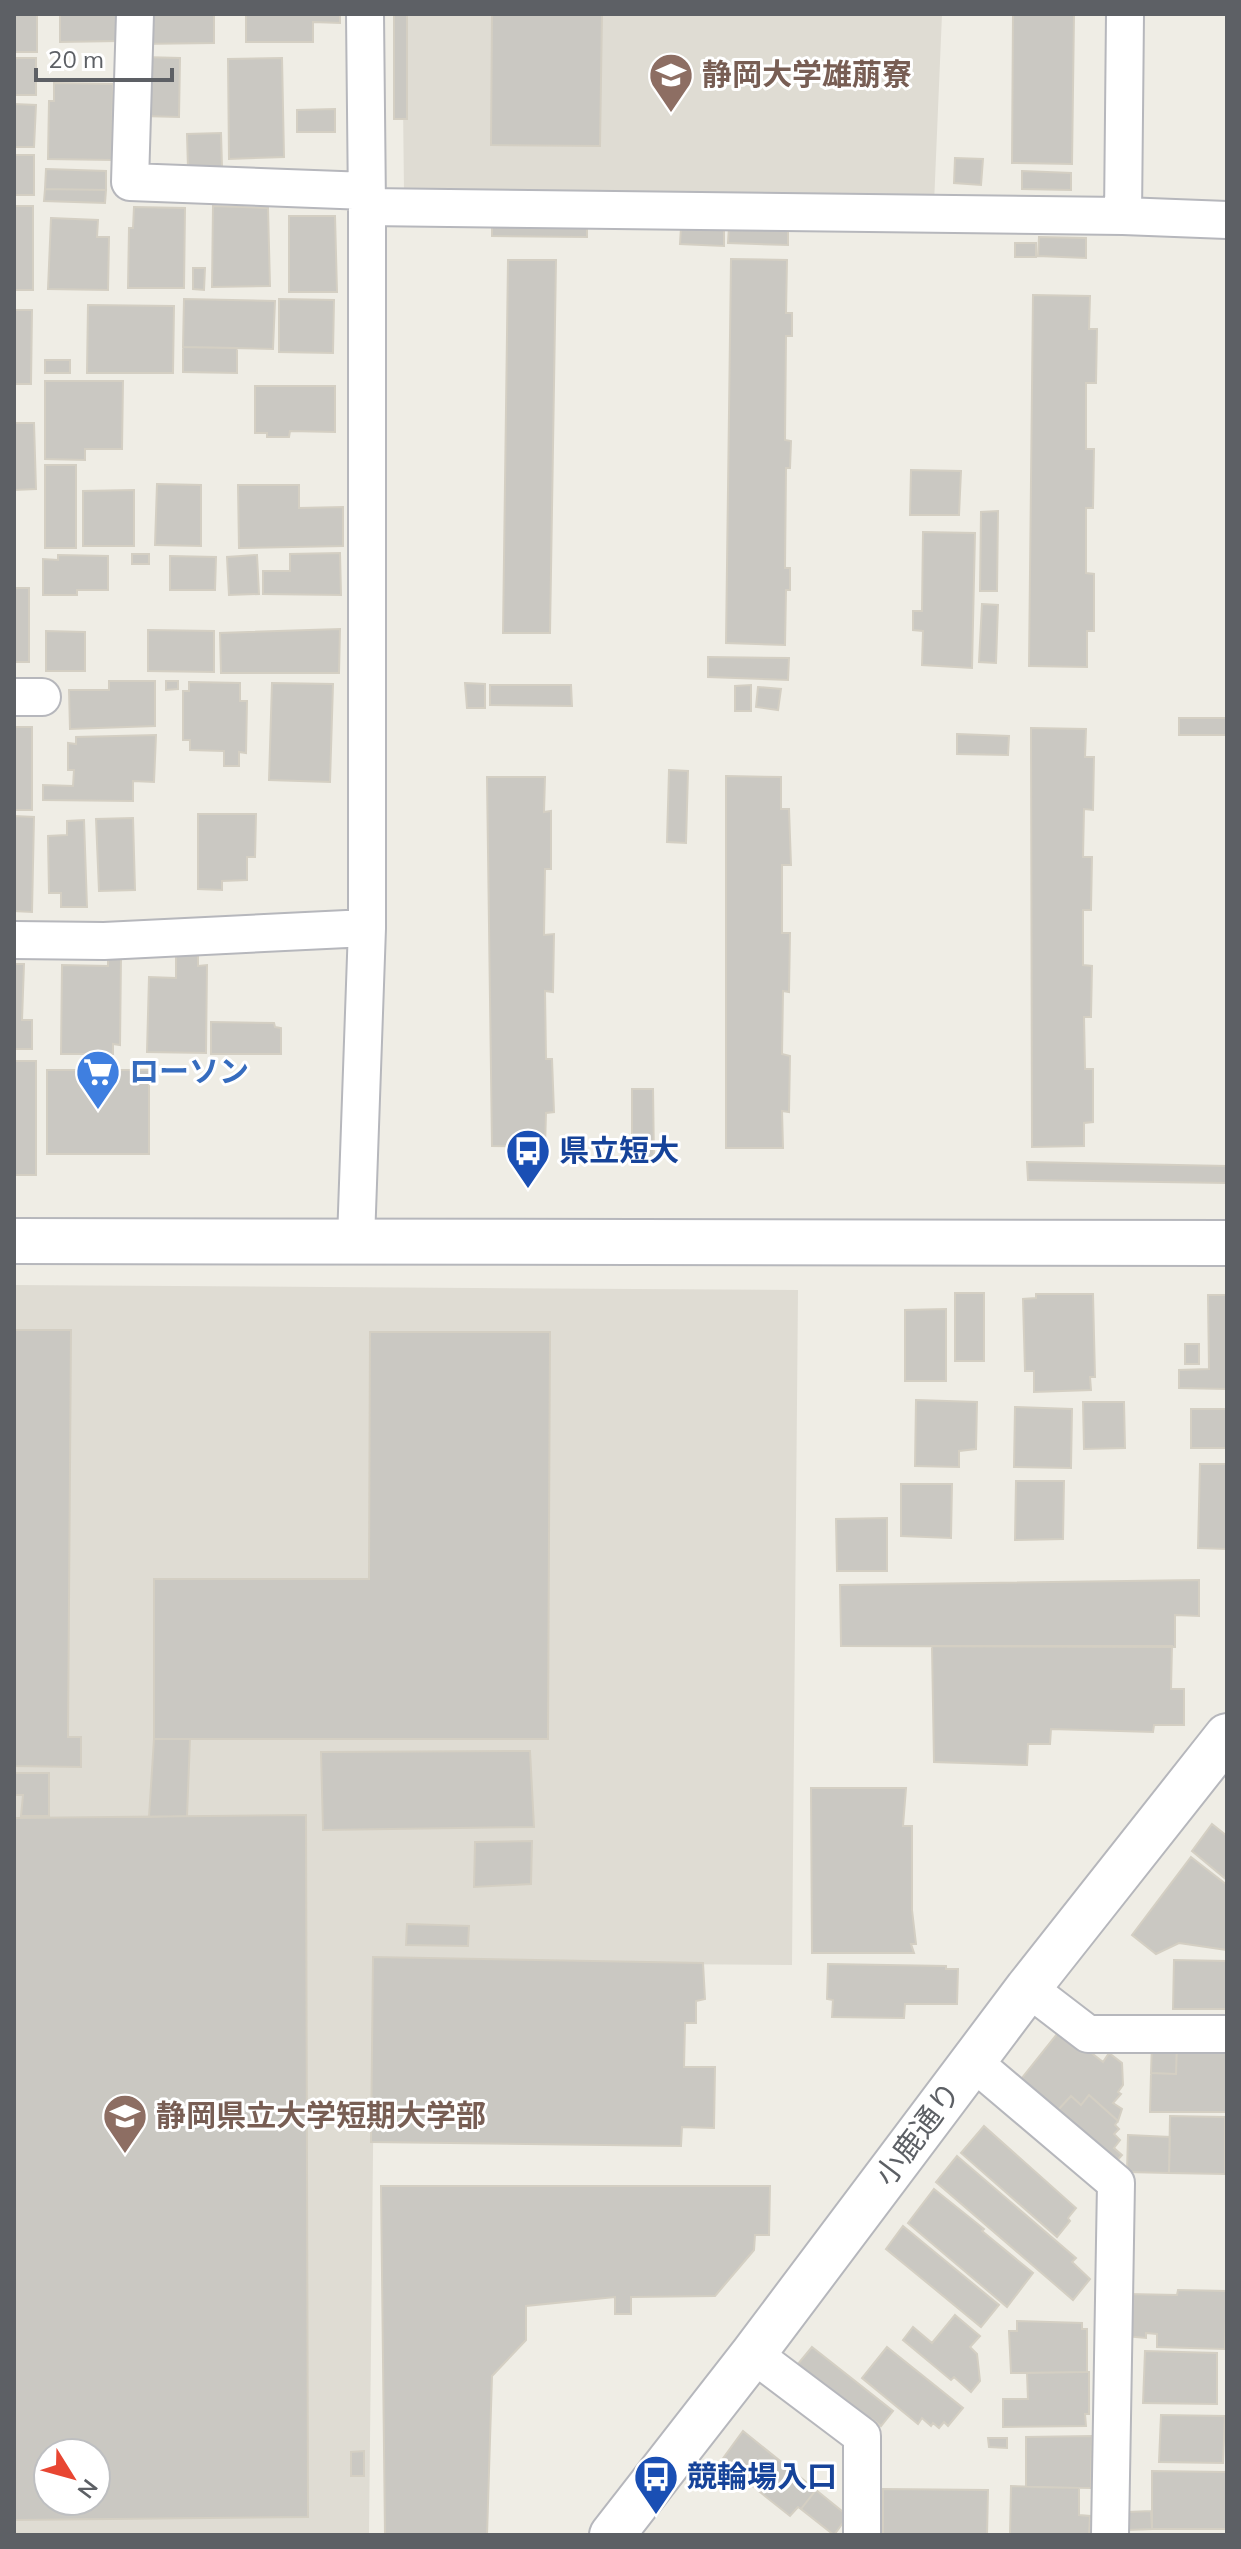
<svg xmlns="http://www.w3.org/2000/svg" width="1241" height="2549" font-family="Mulish,'Noto Sans JP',sans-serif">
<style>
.education{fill:#dfdcd3;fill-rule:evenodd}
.building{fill:#cac8c2;stroke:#d4cfc3;stroke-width:2;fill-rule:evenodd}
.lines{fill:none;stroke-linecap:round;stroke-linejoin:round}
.minor-casing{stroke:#b6b7bc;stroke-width:40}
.tertiary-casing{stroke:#b6b7bc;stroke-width:48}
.minor{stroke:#fff;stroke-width:36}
.tertiary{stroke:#fff;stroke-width:44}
.labels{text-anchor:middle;stroke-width:6;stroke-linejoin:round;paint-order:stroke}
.education-label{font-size:30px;font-weight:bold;fill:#785e54;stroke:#fff;text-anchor:start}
.shop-label{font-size:30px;font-weight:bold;fill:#366cbe;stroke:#fff;text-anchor:start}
.transit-label{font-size:30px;font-weight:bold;fill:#164399;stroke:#fff;text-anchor:start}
.street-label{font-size:30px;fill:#5d6065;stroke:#fff}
</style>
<rect width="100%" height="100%" fill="#efede5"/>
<path class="education" d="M 402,14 L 942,14 L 934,204 L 404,192 Z
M 14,1285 L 798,1290 L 792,1965 L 375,1962 L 369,2535 L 14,2535 ZM 48,2453 L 96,2453 L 96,2501 L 48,2501 Z"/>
<path class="building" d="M 14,14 L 37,14 L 37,52 L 14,52 Z
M 60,14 L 118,14 L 118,41 L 60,42 Z
M 138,14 L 214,14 L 214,43 L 138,44 Z
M 246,14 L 340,14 L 340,23 L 313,22 L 313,42 L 246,42 Z
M 394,14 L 407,14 L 407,119 L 394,119 Z
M 492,14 L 602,14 L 600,146 L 491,145 Z
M 1013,14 L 1074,14 L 1072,164 L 1012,163 Z
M 143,57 L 180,58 L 179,117 L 142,116 Z
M 14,58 L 36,58 L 36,95 L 14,95 Z
M 282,58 L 284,157 L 229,159 L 228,59 Z
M 54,83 L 113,84 L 112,160 L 48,159 L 49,101 L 54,101 Z
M 14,104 L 36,105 L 34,147 L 14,147 Z
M 335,109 L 335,132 L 297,132 L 297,110 Z
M 221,133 L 222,167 L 188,168 L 187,134 Z
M 14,155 L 34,155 L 34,195 L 14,195 Z
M 955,158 L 983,159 L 981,185 L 954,183 Z
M 46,169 L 106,171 L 106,190 L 45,189 Z
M 1022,171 L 1071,173 L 1071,190 L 1022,189 Z
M 45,189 L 106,190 L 105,203 L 44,201 Z
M 14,206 L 33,206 L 33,290 L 14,290 Z
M 213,206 L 268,208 L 270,286 L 212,287 Z
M 134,207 L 185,208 L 184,288 L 128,288 L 129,228 L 133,228 Z
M 289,216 L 335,216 L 337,292 L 289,292 Z
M 51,218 L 98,220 L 97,237 L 109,237 L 108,290 L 48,289 Z
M 492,221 L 587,221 L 587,237 L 492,236 Z
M 729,226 L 788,228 L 788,245 L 728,243 Z
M 681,227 L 724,229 L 724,246 L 680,244 Z
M 1039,237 L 1086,238 L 1086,258 L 1038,256 Z
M 1015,243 L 1036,243 L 1036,257 L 1015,257 Z
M 731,259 L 787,260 L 786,313 L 792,313 L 792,336 L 786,336 L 785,440 L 791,441 L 790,468 L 786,468 L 785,568 L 790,568 L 790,590 L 786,590 L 785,645 L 726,643 Z
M 508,260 L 556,260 L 550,633 L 503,633 Z
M 193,268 L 205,268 L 204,290 L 193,289 Z
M 1033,295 L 1090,296 L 1089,329 L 1097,329 L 1096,383 L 1086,383 L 1086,449 L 1094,449 L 1093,508 L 1086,508 L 1086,573 L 1094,574 L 1094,631 L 1087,631 L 1087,667 L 1029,666 Z
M 184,299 L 275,301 L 273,349 L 183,347 Z
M 279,299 L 334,300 L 333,353 L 279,352 Z
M 88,305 L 174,306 L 173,373 L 87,373 Z
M 14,310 L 32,310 L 31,384 L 14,384 Z
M 183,347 L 237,348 L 237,373 L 183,372 Z
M 45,360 L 70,360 L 70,373 L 45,373 Z
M 45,381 L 123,381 L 122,449 L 85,449 L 85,460 L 45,459 Z
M 255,386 L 335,386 L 335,432 L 290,431 L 289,437 L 267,437 L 267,433 L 255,433 Z
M 14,423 L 34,423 L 36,489 L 14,490 Z
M 45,465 L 76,465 L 76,548 L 45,548 Z
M 911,470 L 961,471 L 959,515 L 910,515 Z
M 157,484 L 201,485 L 201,546 L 155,545 Z
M 238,485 L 299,485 L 299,508 L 343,507 L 343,546 L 239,548 Z
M 134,490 L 134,546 L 83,546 L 83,491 Z
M 998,511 L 997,591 L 980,591 L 981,512 Z
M 923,532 L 975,533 L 972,668 L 922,665 L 923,631 L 913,630 L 913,611 L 922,611 Z
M 340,553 L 341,595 L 263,594 L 263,571 L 290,571 L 290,554 Z
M 132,554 L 149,554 L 149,564 L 132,564 Z
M 58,555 L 108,556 L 108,590 L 77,590 L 77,595 L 43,595 L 43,559 L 58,560 Z
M 257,555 L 259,594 L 229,595 L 227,557 Z
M 170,556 L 216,557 L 215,590 L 170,590 Z
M 14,588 L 29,588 L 29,662 L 14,662 Z
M 982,604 L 998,605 L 996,663 L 979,662 Z
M 340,629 L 339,673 L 221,673 L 220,633 Z
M 148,630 L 214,631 L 214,672 L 148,671 Z
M 46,631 L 85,632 L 85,671 L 46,671 Z
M 708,657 L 789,658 L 788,680 L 708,677 Z
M 109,681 L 155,681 L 155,726 L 70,729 L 69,690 L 109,690 Z
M 166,681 L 178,681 L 178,689 L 166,690 Z
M 189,682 L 240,683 L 240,701 L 247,701 L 246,753 L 239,752 L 239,766 L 224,766 L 224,751 L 190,750 L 190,740 L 183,740 L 183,691 L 189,691 Z
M 272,683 L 333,684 L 330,782 L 269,780 Z
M 465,683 L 485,684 L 485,708 L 467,708 Z
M 490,685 L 571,685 L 572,706 L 490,705 Z
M 751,685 L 751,711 L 735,711 L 735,686 Z
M 758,687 L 781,689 L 778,710 L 756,707 Z
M 1179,718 L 1227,718 L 1227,735 L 1179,735 Z
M 14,727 L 32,727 L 32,810 L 14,810 Z
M 1031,728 L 1086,729 L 1085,757 L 1094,757 L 1093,810 L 1084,809 L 1083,857 L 1092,857 L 1091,910 L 1083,910 L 1083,965 L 1092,966 L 1091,1017 L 1084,1017 L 1085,1069 L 1093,1069 L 1093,1122 L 1084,1123 L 1084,1146 L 1032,1147 Z
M 957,734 L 1009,736 L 1008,755 L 957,754 Z
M 156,735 L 154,782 L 133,781 L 133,801 L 43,800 L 43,785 L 73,786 L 74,770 L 68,770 L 68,743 L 76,744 L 76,737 Z
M 669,770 L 688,771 L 686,843 L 667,842 Z
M 726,776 L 781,777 L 781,809 L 789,809 L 791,865 L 782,865 L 782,933 L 790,933 L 789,992 L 783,991 L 782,1054 L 790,1056 L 789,1112 L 782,1111 L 783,1148 L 726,1148 Z
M 487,777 L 545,777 L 544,812 L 551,811 L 551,869 L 545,869 L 544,935 L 554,934 L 553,992 L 545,991 L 546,1059 L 552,1059 L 554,1112 L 546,1113 L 545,1147 L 492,1146 Z
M 198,814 L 256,814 L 255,857 L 247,857 L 247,880 L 222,881 L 222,890 L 198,889 Z
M 14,816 L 34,817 L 32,912 L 14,911 Z
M 133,818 L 135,890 L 99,891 L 96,819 Z
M 84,820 L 87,907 L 61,907 L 61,893 L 49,893 L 48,836 L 67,835 L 67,821 Z
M 176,948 L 198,949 L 198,966 L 207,965 L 206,1053 L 147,1052 L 149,977 L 176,978 Z
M 121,956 L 120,1045 L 113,1044 L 113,1054 L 61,1054 L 62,965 L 108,966 L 108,957 Z
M 14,964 L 24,964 L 22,1020 L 32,1020 L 32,1049 L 14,1049 Z
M 211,1022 L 274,1023 L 275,1027 L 281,1028 L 281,1054 L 211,1054 Z
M 14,1061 L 36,1061 L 36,1175 L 14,1175 Z
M 47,1070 L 149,1070 L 149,1154 L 47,1154 Z
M 632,1089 L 653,1089 L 654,1160 L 632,1160 Z
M 1027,1162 L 1227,1166 L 1227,1183 L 1028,1180 Z
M 955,1293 L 984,1293 L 984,1361 L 955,1361 Z
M 1036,1294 L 1093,1294 L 1095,1377 L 1090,1377 L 1091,1390 L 1034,1392 L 1034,1371 L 1025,1371 L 1023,1299 L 1036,1298 Z
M 1208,1295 L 1227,1295 L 1227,1389 L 1179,1388 L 1179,1370 L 1209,1369 Z
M 946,1309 L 946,1381 L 905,1381 L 905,1310 Z
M 14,1330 L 71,1330 L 68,1737 L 81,1737 L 81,1767 L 14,1766 Z
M 370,1332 L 550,1332 L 548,1739 L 154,1739 L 154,1579 L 369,1579 Z
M 1185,1344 L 1199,1344 L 1199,1364 L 1185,1364 Z
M 916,1400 L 977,1402 L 976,1449 L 959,1451 L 959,1467 L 915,1466 Z
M 1083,1402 L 1124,1402 L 1125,1448 L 1084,1449 Z
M 1015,1407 L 1072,1409 L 1071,1468 L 1014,1467 Z
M 1191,1409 L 1227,1409 L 1227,1448 L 1191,1448 Z
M 1200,1464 L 1227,1464 L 1227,1549 L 1198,1548 Z
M 1016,1481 L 1064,1481 L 1063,1539 L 1015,1540 Z
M 901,1484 L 952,1484 L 951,1538 L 901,1536 Z
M 887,1518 L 887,1571 L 837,1571 L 836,1519 Z
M 1199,1580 L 1199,1616 L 1175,1615 L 1175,1647 L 841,1646 L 840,1585 Z
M 932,1646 L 1172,1646 L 1171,1689 L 1184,1689 L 1184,1725 L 1154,1725 L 1153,1732 L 1051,1729 L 1050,1744 L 1028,1744 L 1027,1765 L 934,1762 Z
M 154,1739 L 190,1739 L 187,1816 L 149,1817 Z
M 530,1751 L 534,1827 L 323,1830 L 321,1752 Z
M 14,1773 L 49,1773 L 49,1816 L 21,1816 L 23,1795 L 14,1795 Z
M 811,1788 L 906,1788 L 903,1826 L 912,1826 L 912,1910 L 916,1944 L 911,1944 L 914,1953 L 812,1953 Z
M 306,1815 L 308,2517 L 14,2520 L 14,1818 ZM 48,2453 L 96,2453 L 96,2501 L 48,2501 Z
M 1212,1824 L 1227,1836 L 1227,1880 L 1192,1851 Z
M 532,1841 L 531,1884 L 474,1887 L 475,1842 Z
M 1191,1857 L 1227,1885 L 1227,1950 L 1179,1943 L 1156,1954 L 1132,1935 Z
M 407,1924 L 469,1926 L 468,1946 L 406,1945 Z
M 373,1957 L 703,1963 L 705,1999 L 696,2001 L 696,2023 L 685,2023 L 684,2067 L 715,2067 L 714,2128 L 682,2127 L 681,2146 L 371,2142 Z
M 1174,1960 L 1227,1961 L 1227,2009 L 1173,2009 Z
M 828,1964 L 946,1966 L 946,1969 L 958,1969 L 957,2004 L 905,2004 L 904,2018 L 832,2017 L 833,2000 L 827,1999 Z
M 1061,2029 L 1103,2062 L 1109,2053 L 1122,2063 L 1123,2085 L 1118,2092 L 1121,2094 L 1113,2103 L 1122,2109 L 1118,2121 L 1089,2095 L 1081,2105 L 1071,2096 L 1057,2111 L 1022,2078 Z
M 1152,2043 L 1177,2043 L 1176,2074 L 1151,2073 Z
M 1177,2043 L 1227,2044 L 1226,2112 L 1150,2112 L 1151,2073 L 1176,2074 Z
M 1089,2095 L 1118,2121 L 1115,2125 L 1119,2129 L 1114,2134 L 1120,2140 L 1114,2148 L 1122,2155 L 1114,2164 L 1057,2111 L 1071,2096 L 1081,2105 Z
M 1170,2116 L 1225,2117 L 1225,2174 L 1169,2173 Z
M 984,2126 L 1076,2208 L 1068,2218 L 1070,2221 L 1057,2237 L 961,2153 Z
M 1128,2135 L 1170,2137 L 1169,2173 L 1127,2172 Z
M 957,2156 L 1076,2258 L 1072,2262 L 1090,2279 L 1073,2300 L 936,2182 Z
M 381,2186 L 770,2186 L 769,2235 L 755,2235 L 754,2250 L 715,2296 L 631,2297 L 631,2314 L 615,2314 L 615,2297 L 526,2306 L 526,2340 L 492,2376 L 487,2535 L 385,2535 Z
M 934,2189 L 984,2229 L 982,2231 L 1033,2273 L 1007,2307 L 908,2223 Z
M 903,2226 L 999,2305 L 981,2327 L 886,2249 Z
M 1178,2290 L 1227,2291 L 1225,2349 L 1157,2347 L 1157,2334 L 1146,2333 L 1146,2338 L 1125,2336 L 1128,2294 L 1177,2295 Z
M 955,2315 L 980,2336 L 970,2347 L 977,2354 L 980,2381 L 971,2392 L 954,2377 L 951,2380 L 903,2340 L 913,2327 L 932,2343 Z
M 1017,2321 L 1082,2323 L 1082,2329 L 1087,2329 L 1087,2372 L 1011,2373 L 1009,2331 L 1017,2331 Z
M 812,2347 L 893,2411 L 881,2426 L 872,2419 L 869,2424 L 797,2365 Z
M 887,2347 L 963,2408 L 948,2426 L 944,2422 L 939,2428 L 933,2423 L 931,2426 L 922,2418 L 918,2424 L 862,2378 Z
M 1145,2351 L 1217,2353 L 1217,2404 L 1143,2403 Z
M 1087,2372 L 1089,2372 L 1089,2414 L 1085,2414 L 1086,2426 L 1003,2427 L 1003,2399 L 1028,2399 L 1027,2373 Z
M 1161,2415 L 1225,2416 L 1223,2463 L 1159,2462 Z
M 743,2431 L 816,2490 L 801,2509 L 798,2507 L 790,2516 L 721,2461 Z
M 1092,2436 L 1091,2488 L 1026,2487 L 1026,2437 Z
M 988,2438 L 1007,2438 L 1007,2448 L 989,2447 Z
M 364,2451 L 364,2476 L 351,2476 L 351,2452 Z
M 1152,2471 L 1227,2472 L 1227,2529 L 1152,2529 Z
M 1011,2486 L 1079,2488 L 1079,2515 L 1090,2516 L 1089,2535 L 1010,2535 Z
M 883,2489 L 988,2490 L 987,2535 L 883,2535 Z
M 816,2490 L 848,2516 L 834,2535 L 801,2509 Z
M 1151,2511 L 1152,2529 L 1128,2530 L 1128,2512 Z"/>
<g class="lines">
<g class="minor-casing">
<path id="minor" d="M 135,14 L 130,182 L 367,191
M 367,207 L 1123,216 L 1227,220
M 1123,216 L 1125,14
M 14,697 L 42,697
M 14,940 L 104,941 L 367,928
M 356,1240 L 367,928 L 367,207 L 365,14
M 1028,1988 L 1088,2034 L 1227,2034
M 972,2061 L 1116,2183 L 1110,2535
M 753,2354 L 862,2436 L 862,2535"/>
</g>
<g class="tertiary-casing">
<path id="tertiary" d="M 14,1241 L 1227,1243
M 612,2535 L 753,2354 L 1028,1988 L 1227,1736"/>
</g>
<use href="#minor" class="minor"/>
<use href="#tertiary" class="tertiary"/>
</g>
<defs>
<g id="university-pin" transform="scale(2.3)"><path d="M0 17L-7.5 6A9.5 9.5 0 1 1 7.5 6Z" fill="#8d6e63" stroke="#fff"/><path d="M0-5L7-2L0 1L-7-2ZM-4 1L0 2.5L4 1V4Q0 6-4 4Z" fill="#fff"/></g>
<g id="supermarket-pin" transform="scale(2.3)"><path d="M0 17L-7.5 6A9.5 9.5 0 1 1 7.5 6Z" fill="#3f7fe0" stroke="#fff"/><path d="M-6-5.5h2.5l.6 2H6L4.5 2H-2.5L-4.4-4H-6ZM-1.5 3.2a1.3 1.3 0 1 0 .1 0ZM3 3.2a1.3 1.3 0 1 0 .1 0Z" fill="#fff"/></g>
<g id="bus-pin" transform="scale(2.3)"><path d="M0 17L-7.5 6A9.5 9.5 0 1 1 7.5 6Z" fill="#1a4fb4" stroke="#fff"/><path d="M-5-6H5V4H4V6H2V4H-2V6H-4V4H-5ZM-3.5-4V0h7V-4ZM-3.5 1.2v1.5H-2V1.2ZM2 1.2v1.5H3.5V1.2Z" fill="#fff"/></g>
</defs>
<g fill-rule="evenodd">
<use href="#university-pin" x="671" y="75"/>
<use href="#supermarket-pin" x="98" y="1072"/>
<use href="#bus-pin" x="528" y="1151"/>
<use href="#university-pin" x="125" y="2116"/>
<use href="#bus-pin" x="656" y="2477"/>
</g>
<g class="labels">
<g class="education-label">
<text x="702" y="85">静岡大学雄萠寮</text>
<text x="156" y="2126">静岡県立大学短期大学部</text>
</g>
<g class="shop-label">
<text x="129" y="1082">ローソン</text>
</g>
<g class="transit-label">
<text x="559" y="1161">県立短大</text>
<text x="687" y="2487">競輪場入口</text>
</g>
<g class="street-label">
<text transform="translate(918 2134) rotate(-53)" y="10">小鹿通り</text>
</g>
</g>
<rect width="1241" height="2549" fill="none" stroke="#5d6065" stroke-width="32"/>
<g transform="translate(72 2477) rotate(127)"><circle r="38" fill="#ffffff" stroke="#bebfc1" stroke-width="2"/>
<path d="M0-6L14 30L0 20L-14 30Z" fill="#e84632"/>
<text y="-12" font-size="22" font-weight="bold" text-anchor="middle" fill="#5d6065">N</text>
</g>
<path d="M36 68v12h136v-12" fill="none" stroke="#5d6065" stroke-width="4"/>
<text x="48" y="68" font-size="24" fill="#5d6065" stroke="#ffffff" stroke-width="6" paint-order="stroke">20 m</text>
</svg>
